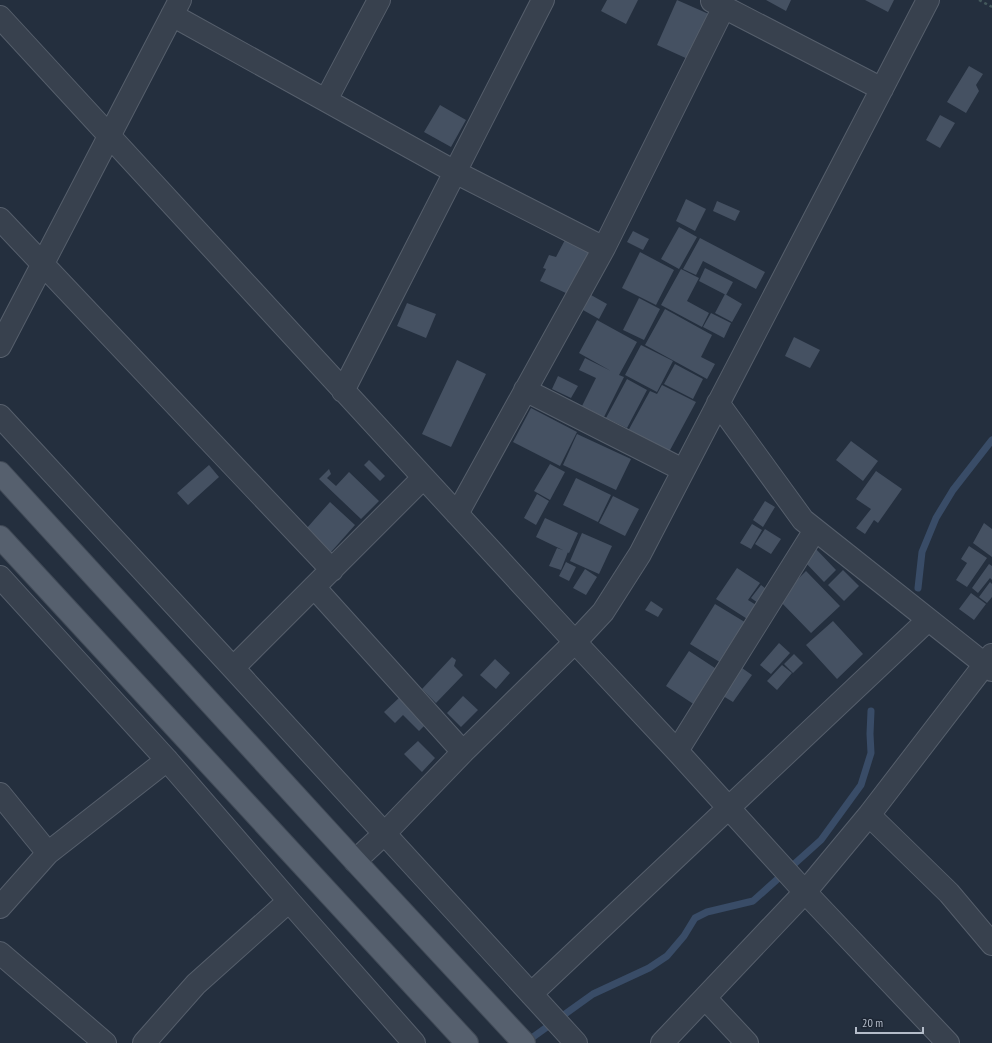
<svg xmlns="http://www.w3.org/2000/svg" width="992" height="1043" font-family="'PT Sans Narrow',sans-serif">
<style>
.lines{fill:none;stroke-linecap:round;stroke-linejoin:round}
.stream{stroke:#394c67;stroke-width:7}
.building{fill:#455162}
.minor-casing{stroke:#565f6c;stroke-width:24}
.major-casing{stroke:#414a57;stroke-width:24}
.path{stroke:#44595c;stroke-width:2.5;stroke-dasharray:3 3;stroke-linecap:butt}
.minor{stroke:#38414e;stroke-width:22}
.major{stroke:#56606e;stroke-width:22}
</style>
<rect width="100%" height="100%" fill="#242f3e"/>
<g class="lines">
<path class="stream" d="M 918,588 L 922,552 L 936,518 L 953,490 L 992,440
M 526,1042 L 593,994 L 649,968 L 667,956 L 684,936 L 695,918 L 707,912 L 753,901 L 821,840 L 861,785 L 871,753 L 870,734 L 871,711"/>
</g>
<path class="building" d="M 607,0 L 638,0 L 626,24 L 601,11 Z
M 677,0 L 711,15 L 690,60 L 657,45 Z
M 766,0 L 791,0 L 786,11 Z
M 865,0 L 894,0 L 888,12 Z
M 969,66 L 983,74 L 976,85 L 979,91 L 966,113 L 947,102 Z
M 440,105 L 466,120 L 451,147 L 424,132 Z
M 940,115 L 955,123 L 940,148 L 926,140 Z
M 686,199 L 706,209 L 695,231 L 676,221 Z
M 717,201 L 740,211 L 735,221 L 713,211 Z
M 679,227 L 697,237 L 679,269 L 661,259 Z
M 633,231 L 649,239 L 643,250 L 627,242 Z
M 567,236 L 591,248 L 568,294 L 540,281 L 546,269 L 543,268 L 549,255 L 556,257 Z
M 700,238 L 765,272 L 756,289 L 703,261 L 696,275 L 683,269 Z
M 640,252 L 674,270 L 656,305 L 622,288 Z
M 705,268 L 733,282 L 726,295 L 699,281 Z
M 681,269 L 699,278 L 687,301 L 709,313 L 702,327 L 661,305 Z
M 725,294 L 742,304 L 732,322 L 715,313 Z
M 591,295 L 607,304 L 599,319 L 583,310 Z
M 639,298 L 660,309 L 644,340 L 623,330 Z
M 407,303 L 436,314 L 426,338 L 397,326 Z
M 665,309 L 712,335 L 701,357 L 715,364 L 707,379 L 645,345 Z
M 711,313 L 731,323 L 724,338 L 703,327 Z
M 597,320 L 637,342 L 619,375 L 624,377 L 604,417 L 582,406 L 596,378 L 579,370 L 585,358 L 611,371 L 579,353 Z
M 794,337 L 820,350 L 810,368 L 785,356 Z
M 641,345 L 673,361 L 657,392 L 625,375 Z
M 457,360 L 486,374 L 451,447 L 422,434 Z
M 675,364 L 703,379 L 693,399 L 664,384 Z
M 558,376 L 578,386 L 571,398 L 552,389 Z
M 627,379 L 647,390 L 627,428 L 606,418 Z
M 662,385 L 696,402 L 669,452 L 628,431 L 650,391 L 657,394 Z
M 531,408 L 577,432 L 560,466 L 513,442 Z
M 577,434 L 631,459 L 616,490 L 563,465 Z
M 851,441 L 878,461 L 863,481 L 836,460 Z
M 369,460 L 385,476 L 380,481 L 364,465 Z
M 550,464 L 565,472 L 550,500 L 534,491 Z
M 209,465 L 219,477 L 188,505 L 177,493 Z
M 329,469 L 331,474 L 327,478 L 336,486 L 349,472 L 379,501 L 361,519 L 319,479 Z
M 876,471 L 902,489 L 878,523 L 874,520 L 865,534 L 856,528 L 871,509 L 856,499 Z
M 576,478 L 611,495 L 598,522 L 563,505 Z
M 537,494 L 549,501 L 536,525 L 524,518 Z
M 613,496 L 639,509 L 625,536 L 599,523 Z
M 765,501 L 775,507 L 763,527 L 753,520 Z
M 330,502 L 355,525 L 331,552 L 306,529 Z
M 545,518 L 578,533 L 569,553 L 536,537 Z
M 984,523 L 992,529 L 992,557 L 973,543 Z
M 752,524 L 762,530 L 751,549 L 740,543 Z
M 765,529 L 781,539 L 771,554 L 755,544 Z
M 582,533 L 612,546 L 599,574 L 570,561 Z
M 969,546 L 987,558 L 967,587 L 956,580 L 967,563 L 961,559 Z
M 557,548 L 568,552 L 561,570 L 549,566 Z
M 815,548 L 836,570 L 824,582 L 803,560 Z
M 566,562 L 576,567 L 569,581 L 559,576 Z
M 989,564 L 992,566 L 992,580 L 990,578 L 978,593 L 972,588 Z
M 737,568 L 760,583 L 748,600 L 761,608 L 752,622 L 716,599 Z
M 585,569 L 597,577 L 586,595 L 573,588 Z
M 843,570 L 859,586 L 844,601 L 828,585 Z
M 806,571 L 840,606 L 811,633 L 778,599 Z
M 990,582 L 992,584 L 992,597 L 987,603 L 979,597 Z
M 761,585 L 770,592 L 761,605 L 751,598 Z
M 971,593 L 986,604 L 974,620 L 959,609 Z
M 651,601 L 663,609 L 658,617 L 645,610 Z
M 715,604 L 748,624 L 723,664 L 690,644 Z
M 833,621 L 863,654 L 837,679 L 806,645 Z
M 779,643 L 790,653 L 771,674 L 760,665 Z
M 689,651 L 718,670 L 695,705 L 666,686 Z
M 794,654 L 803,663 L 793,673 L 784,664 Z
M 452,657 L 456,660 L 454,666 L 463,675 L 436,703 L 422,689 Z
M 495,659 L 510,673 L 496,689 L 480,675 Z
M 782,665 L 792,673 L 777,690 L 767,681 Z
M 742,668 L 752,675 L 733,702 L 723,696 Z
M 463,696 L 478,710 L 461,727 L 447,713 Z
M 400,697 L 426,724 L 419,731 L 403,715 L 395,723 L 384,712 Z
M 418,741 L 435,758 L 422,772 L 404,754 Z"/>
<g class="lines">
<g class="minor-casing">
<path id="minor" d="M 712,1 L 882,89
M 172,15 L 455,172 L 604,248
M 0,17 L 575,642 L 677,751 L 805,892 L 948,1043
M 326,100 L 379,0
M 0,219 L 332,570
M 0,346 L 180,0
M 525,390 L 683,470
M 343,391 L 543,0
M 718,403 L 803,520 L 992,670
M 0,416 L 233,668 L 576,1043
M 457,514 L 604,248 L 724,7
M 0,577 L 167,760 L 289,901 L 414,1043
M 314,587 L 463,752
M 233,668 L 423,478
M 677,751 L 815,530
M 0,794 L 48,853
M 869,815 L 949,893 L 992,944
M 355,861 L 384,834 L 463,752 L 575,642 L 603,612 L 640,554 L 928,0
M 0,907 L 48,853 L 167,760
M 0,953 L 105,1043
M 531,994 L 928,620
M 705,998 L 747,1043
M 144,1043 L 196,984 L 289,901
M 662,1043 L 805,892 L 869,815 L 992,655"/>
</g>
<g class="major-casing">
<path id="major" d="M 0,473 L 355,861 L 524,1043
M 0,537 L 467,1043"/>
</g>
<path class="path" d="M 979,0 L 992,7"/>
<use href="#minor" class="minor"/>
<use href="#major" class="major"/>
</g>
<path d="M856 1027v6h67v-6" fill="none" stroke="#b4bcc9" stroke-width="2"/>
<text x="862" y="1027" font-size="12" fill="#b4bcc9" stroke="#1d2633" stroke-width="3" paint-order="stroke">20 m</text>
</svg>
